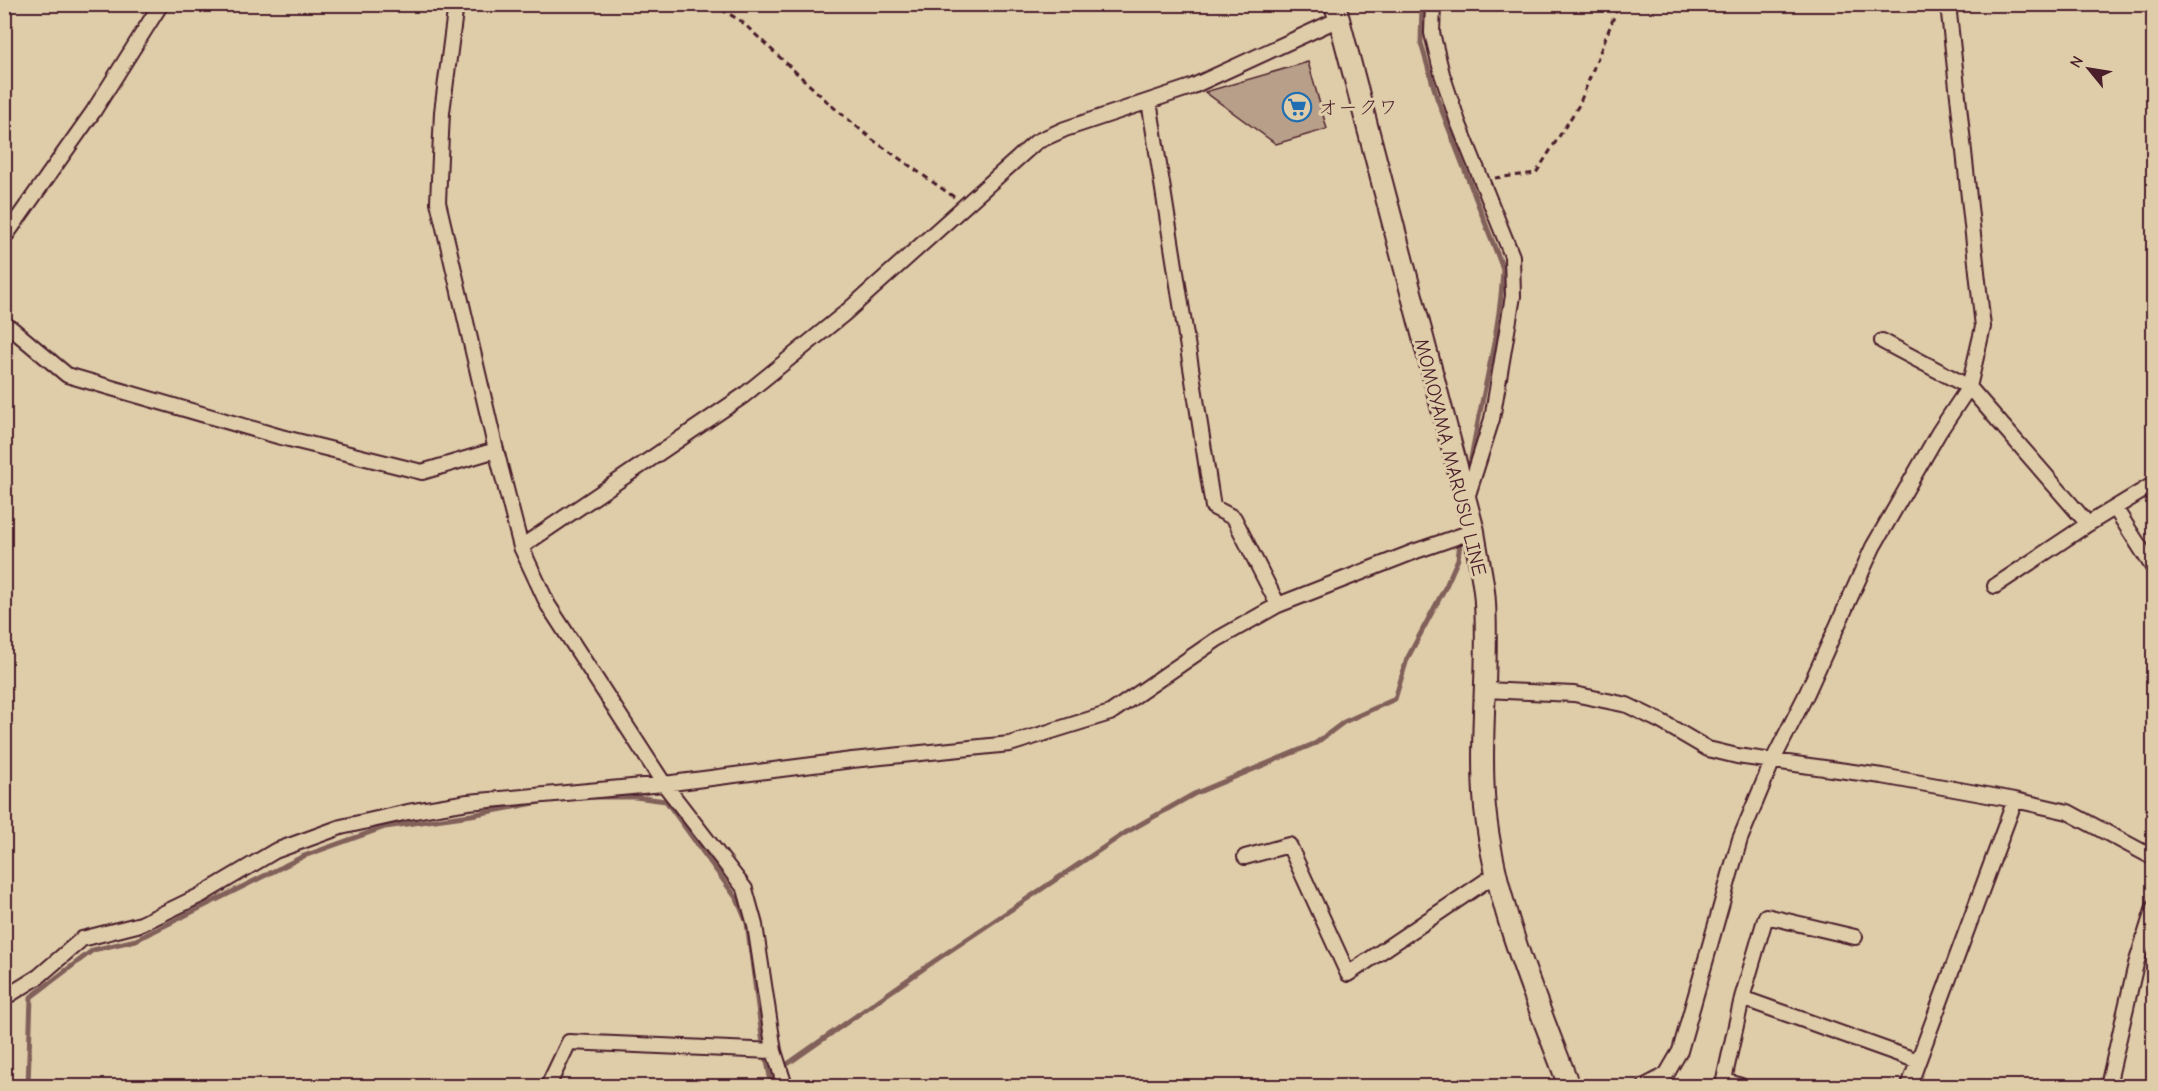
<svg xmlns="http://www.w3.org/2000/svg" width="2158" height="1091" font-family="'Comic Neue','Klee One',sans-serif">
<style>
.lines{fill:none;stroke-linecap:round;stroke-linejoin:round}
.stream{stroke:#81605a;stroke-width:5}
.building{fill:#b89f89;stroke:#4a1f2b;stroke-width:1.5}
.street-casing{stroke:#4a1f2b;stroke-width:18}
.secondary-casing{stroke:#4a1f2b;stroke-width:24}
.path{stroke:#4a1f2b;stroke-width:3;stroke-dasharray:6 4.5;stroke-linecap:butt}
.street{stroke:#dfcdaa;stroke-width:14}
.secondary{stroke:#dfcdaa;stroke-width:20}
.labels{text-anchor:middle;stroke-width:6;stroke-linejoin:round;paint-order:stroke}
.poi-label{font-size:20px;fill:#4a1f2b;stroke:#dfcdaa;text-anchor:start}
.street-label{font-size:20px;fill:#4a1f2b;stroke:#dfcdaa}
</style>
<rect width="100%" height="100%" fill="#dfcdaa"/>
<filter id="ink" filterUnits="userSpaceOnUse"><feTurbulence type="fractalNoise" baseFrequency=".0167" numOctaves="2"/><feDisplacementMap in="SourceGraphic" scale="12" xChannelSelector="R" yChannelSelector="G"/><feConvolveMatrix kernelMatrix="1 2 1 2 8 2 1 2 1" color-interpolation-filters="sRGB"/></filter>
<g filter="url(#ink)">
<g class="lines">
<path class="stream" d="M 1422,4 L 1421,43 L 1437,98 L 1503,269 C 1500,338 1479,404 1469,471
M 4,9 L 9,4
M 591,797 L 635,797 L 666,801 L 737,899 L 747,923 L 762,1037 L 772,1086
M 769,1077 L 933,962 L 1125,833 L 1194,794 L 1316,743 L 1344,722 L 1395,699 L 1407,659 L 1446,586 L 1458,559 L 1463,519
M 28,1086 L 31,997 L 93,950 L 136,940 L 304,856 L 385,827 L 471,815 L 540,802"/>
</g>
<path class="building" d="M 1308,62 L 1327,129 L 1276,144 L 1205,92 Z"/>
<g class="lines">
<g class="street-casing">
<path id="street" d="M 456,4 L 442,112 L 438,202 L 496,450 L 521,547 L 548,605 L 664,784 L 745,889 L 755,925 L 774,1051 L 785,1086
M 1433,4 L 1432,33 L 1442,74 L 1458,122 L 1512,256 L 1513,296 L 1492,419 L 1466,501
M 1149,101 L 1213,507 L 1234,518 L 1278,605
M 4,238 L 93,112 L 161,4
M 4,324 L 11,328 L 67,375 L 281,437 L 422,472 L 496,450
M 1882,341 L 1969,387 L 2088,524 L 2154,484
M 2115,508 L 2154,569
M 521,547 L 743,396 L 844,314 L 1036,142 L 1065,129 L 1191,87 L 1339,19
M 1995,586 L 2088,524
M 1485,690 L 1574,694 L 1627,705 L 1662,722 L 1708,749 L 1737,756 L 1882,776 L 2015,800 L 2068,812 L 2154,858
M 1245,857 L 1289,845 L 1348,974 L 1496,874
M 4,998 L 38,977 L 82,939 L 141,924 L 201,895 L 275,851 L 341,827 L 408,812 L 468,802 L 664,784 L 852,760 L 1010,744 L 1110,713 L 1216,640 L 1278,605 L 1416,551 L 1474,531
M 1742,998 L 1766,916 L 1855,937
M 548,1086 L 569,1042 L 774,1051
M 1645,1086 L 1666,1075 L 1680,1051 L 1740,839 L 1773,760 L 1806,695 L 1873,547 L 1939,432 L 1969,387 L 1983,327 L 1948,4
M 1741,1086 L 1724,1080 L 1742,998 L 1918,1061
M 1909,1086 L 2015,800
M 2108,1086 L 2136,964 L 2154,907"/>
</g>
<g class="secondary-casing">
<path id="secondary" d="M 1335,4 L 1474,531 C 1477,555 1484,579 1485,603 C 1489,671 1479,740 1485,808 C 1495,905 1535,996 1569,1086"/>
</g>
<path class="path" d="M 712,4 L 741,21 L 832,106 L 873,140 L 954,197
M 1495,178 L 1536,173 L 1579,105 L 1619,4"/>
<use href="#street" class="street"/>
<use href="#secondary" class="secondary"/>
</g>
</g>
<defs>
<g id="supermarket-ring" transform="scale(1.5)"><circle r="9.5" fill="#dfcdaa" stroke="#1f6fb2" stroke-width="1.5"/><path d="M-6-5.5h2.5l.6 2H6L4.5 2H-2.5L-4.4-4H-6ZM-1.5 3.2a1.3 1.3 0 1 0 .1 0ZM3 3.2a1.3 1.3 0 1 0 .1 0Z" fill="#1f6fb2"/></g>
</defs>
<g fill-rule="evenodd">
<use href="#supermarket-ring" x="1297" y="107"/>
</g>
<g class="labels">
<g class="poi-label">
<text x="1318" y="114">オークワ</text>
</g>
<g class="street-label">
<text transform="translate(1451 457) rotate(76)" y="7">MOMOYAMA MARUSU LINE</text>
</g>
</g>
<rect width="2158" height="1091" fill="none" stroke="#dfcdaa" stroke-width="24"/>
<rect x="12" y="12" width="2134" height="1067" fill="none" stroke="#4a1f2b" stroke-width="2" filter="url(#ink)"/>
<g transform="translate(2089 69) rotate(300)" stroke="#dfcdaa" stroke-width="4.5" paint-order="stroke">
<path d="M0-4.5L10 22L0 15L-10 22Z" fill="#4a1f2b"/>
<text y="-9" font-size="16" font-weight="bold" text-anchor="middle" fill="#4a1f2b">N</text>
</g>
</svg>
